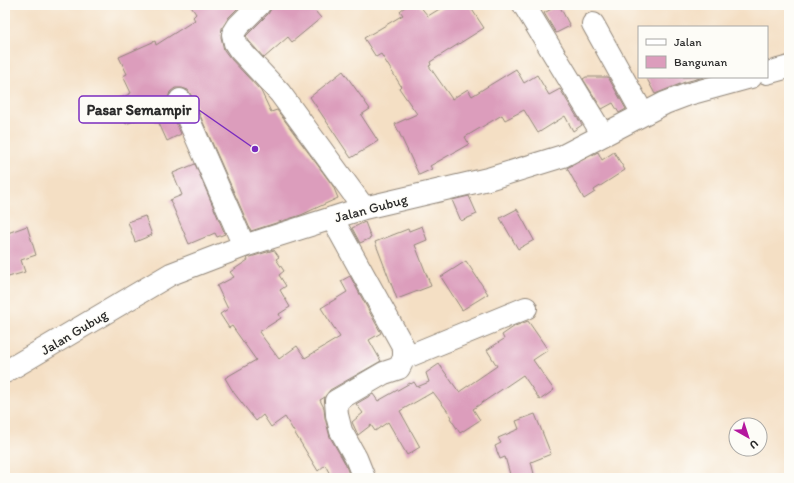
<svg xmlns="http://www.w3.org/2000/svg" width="794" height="483" font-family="Itim,sans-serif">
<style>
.building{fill:#dc9dbc}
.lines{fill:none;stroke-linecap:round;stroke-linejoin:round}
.minor-casing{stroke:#908578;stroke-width:24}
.minor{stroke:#fff;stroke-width:22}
.labels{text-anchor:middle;stroke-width:3;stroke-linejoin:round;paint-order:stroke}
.street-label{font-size:14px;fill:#2b2b2b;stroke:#fdfcf7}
.leader{fill:none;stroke:#7b2cbf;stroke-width:1.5}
.callout-dot{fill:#7b2cbf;stroke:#fdfcf7;stroke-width:1.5}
.callout{fill:#fdfcf7;stroke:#7b2cbf;stroke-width:1.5}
.callout-label{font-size:15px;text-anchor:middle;font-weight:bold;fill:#2b2b2b}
</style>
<rect width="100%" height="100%" fill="#fdfcf7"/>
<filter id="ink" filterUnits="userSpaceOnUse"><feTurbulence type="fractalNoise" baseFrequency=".025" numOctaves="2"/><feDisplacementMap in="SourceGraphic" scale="8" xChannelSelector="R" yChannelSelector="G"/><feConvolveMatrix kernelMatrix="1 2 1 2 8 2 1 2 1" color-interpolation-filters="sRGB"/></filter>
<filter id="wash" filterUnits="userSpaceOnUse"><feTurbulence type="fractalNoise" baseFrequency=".012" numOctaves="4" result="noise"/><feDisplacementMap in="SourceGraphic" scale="16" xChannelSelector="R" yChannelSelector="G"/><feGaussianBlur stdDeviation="0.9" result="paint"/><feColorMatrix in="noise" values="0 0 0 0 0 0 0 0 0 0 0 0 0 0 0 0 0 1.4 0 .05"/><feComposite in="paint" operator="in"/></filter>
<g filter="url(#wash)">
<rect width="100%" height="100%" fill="#f4dfc4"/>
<g id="blocks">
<path class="building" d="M 190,5 L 241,5 L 229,17 L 222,28 L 221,37 L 224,50 L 230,58 L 261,91 L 271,112 L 277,110 L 333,186 L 338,198 L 301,215 L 251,231 L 191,95 L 188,90 L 182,88 L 175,88 L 170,92 L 168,98 L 169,105 L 181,134 L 167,141 L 158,121 L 155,122 L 151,114 L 126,124 L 116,101 L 131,93 L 123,76 L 127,74 L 119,57 L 155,41 L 156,45 L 195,20 L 193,17 L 196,14 Z
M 271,5 L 310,5 L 321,18 L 292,42 L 288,37 L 264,58 L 249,41 L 246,36 L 268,14 L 271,9 Z
M 407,5 L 419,5 L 428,16 L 446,5 L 469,5 L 484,28 L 430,62 L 431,65 L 429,66 L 452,99 L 468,89 L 472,96 L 516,69 L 524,83 L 537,75 L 549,95 L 560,89 L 582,125 L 573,131 L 565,116 L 538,133 L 524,110 L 505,120 L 502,115 L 465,137 L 469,144 L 430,166 L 432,169 L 419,175 L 395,124 L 417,114 L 399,88 L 401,86 L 381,54 L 376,57 L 364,38 L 403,15 L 400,11 Z
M 559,5 L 570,26 L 556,33 L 544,13 Z
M 343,71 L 370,109 L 361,115 L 378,141 L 351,158 L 310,97 Z
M 586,77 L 608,77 L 626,109 L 619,113 L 613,103 L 602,109 L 583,79 Z
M 646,77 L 704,77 L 685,82 L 655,94 Z
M 598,152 L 602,160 L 614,152 L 625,170 L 594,190 L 595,192 L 584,199 L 567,168 Z
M 195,164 L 225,234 L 217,237 L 215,233 L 189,244 L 170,200 L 182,195 L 173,173 Z
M 469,196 L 477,214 L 461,221 L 452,200 Z
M 517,209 L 534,240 L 518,249 L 500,218 Z
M 145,216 L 152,235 L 135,242 L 128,222 Z
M 365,222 L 371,238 L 360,243 L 352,228 Z
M 27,226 L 36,255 L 21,260 L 25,272 L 5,278 L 5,234 Z
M 422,226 L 427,240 L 415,245 L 431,286 L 397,299 L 375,242 L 408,229 L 409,231 Z
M 274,250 L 279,257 L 276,259 L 284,271 L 279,275 L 286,286 L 280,290 L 290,307 L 279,314 L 281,318 L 259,332 L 279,359 L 297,346 L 305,358 L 340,337 L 321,308 L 347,292 L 341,281 L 350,276 L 381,333 L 369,340 L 381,361 L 330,390 L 325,397 L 320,400 L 324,408 L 325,418 L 330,437 L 345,463 L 349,474 L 341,478 L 332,478 L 325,465 L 318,471 L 285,417 L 271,427 L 263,415 L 256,421 L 234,393 L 225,378 L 256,360 L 232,326 L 229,328 L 220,314 L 228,309 L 217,286 L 234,277 L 230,272 L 248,260 L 247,258 Z
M 466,261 L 488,294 L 462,310 L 441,277 Z
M 528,321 L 548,350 L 533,360 L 554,390 L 540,400 L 523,375 L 473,409 L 480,420 L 460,433 L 450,418 L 452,417 L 433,392 L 400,411 L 420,447 L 407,455 L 388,422 L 375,431 L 371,425 L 358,435 L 352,422 L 363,413 L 356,404 L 373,394 L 378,401 L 410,383 L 411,384 L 414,382 L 417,387 L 429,382 L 426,373 L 439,364 L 459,392 L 497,366 L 487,350 L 504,339 L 502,335 L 515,326 Z
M 535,414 L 551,454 L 531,462 L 535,478 L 511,478 L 505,457 L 500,459 L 495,446 L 501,443 L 498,438 L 519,429 L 516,421 Z"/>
</g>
</g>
<g filter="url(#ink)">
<use href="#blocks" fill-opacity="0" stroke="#908578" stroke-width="1"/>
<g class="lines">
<g class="minor-casing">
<path id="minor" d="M 259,5 L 238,26 L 233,34 L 235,43 L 239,49 L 280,93 L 364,208
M 524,5 L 603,135
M 593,24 L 643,114
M 767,73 L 789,67
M 180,100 L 244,246
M 332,218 L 404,348 L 404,358 L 399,368 L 384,373 L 336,401 L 337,415 L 341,431 L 356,458 L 364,478
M 404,358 L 526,308
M 5,372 L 171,274 L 244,246 L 364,208 L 488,179 L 563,156 L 665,103 L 689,94 L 751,77"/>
</g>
<use href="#minor" class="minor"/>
</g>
</g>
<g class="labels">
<g class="street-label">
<text transform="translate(371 208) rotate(-15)" y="5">Jalan Gubug</text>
<text transform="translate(74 332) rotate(-31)" y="5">Jalan Gubug</text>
</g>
</g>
<path class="leader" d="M255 149L199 110"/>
<circle class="callout-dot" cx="255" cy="149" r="4"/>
<rect class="callout" x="79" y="96" width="120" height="27" rx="4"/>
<g class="callout-label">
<text x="139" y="115">Pasar Semampir</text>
</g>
<rect width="794" height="483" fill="none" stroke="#fdfcf7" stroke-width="20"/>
<rect x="638" y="26" width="130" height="52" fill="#fdfcf7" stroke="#a9a8a5"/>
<rect x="646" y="39" width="20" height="6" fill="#ffffff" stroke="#a9a8a5"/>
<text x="674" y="46" font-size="12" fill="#2b2b2b">Jalan</text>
<rect x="646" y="56" width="20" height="12" fill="#dc9dbc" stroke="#a9a8a5"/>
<text x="674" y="66" font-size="12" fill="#2b2b2b">Bangunan</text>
<g transform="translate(748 437) rotate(141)"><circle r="19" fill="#fdfcf7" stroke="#a9a8a5"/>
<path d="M0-3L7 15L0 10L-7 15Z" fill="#b5179e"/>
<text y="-6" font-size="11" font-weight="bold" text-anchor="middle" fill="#2b2b2b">U</text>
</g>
</svg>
